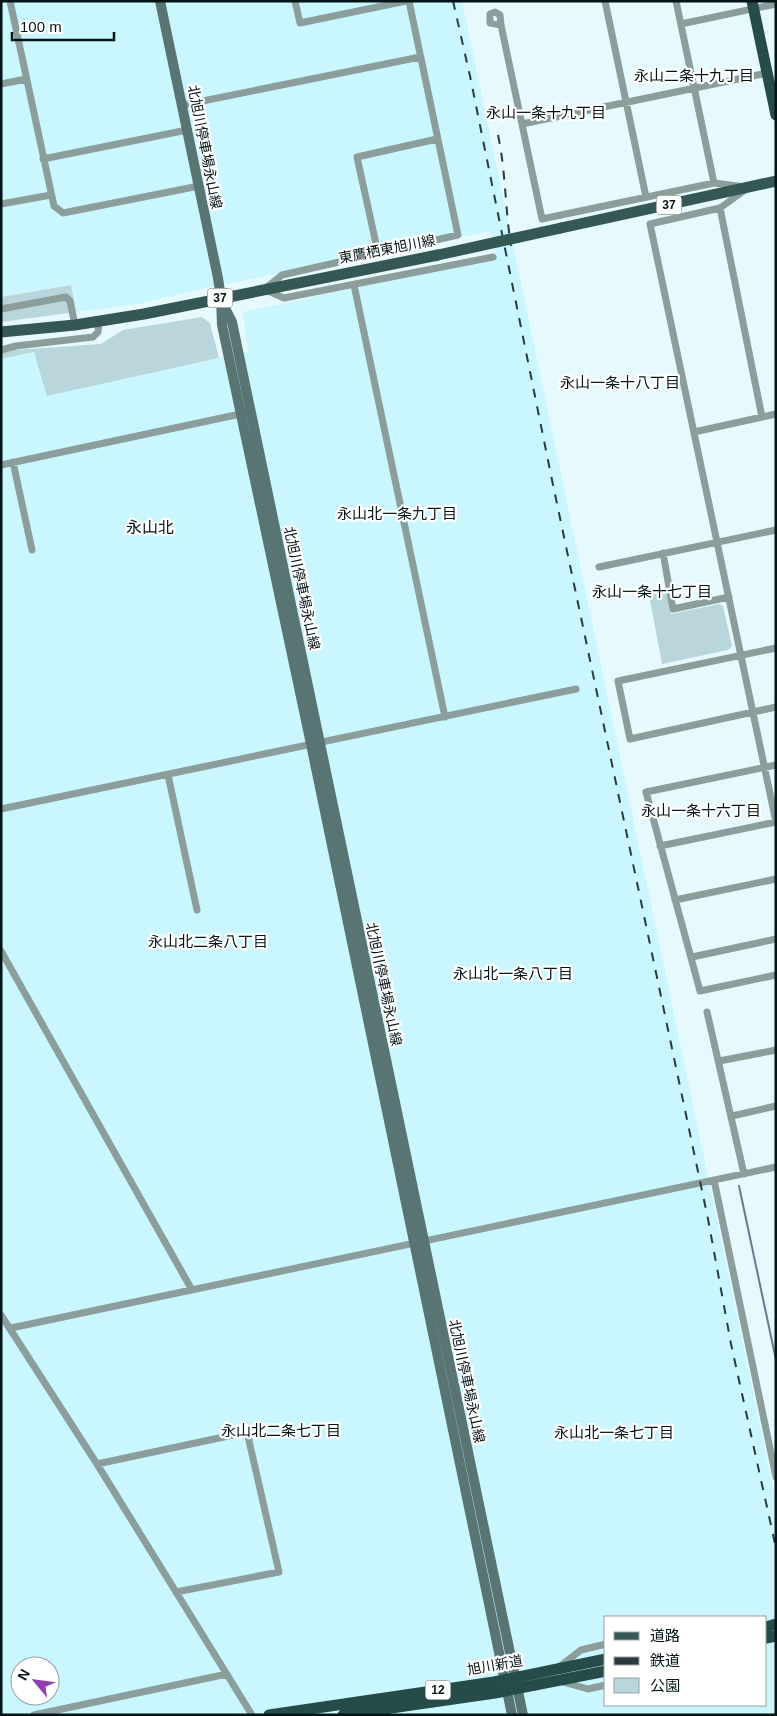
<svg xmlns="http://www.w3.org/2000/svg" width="777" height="1716" font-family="Helvetica,'Noto Sans JP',sans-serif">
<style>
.built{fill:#c9f6ff;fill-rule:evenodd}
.green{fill:#b8d6dc}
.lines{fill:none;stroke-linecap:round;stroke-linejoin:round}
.stream{stroke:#667b8f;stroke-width:2}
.minor{stroke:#8c9e9c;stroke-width:7}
.secondary{stroke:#597573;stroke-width:10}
.primary{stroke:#365855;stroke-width:11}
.trunk{stroke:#254c49;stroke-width:11}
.rail{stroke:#293b3e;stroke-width:2;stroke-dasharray:9 9;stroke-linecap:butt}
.primary-bridge{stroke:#365855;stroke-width:11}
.labels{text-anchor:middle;stroke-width:4.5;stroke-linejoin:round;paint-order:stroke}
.shield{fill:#fff;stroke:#4f5a5d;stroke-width:1}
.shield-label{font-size:12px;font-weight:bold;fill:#031417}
.street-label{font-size:14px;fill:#031417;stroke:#fff}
.neighbourhood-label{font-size:15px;fill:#031417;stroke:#fff}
.quarter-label{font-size:16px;fill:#031417;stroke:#fff}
</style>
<rect width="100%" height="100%" fill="#e6f9fc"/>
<path class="built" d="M 1,1 L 462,1 L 776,1502 L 776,1715 L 1,1715 L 1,359 L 35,352 L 47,396 L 248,352 L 243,312 L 496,258 L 490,231 L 201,289 L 138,304 L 76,312 L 70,285 L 1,297 ZM 606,1617 L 766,1617 L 766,1705 L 606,1705 ZM 20,1666 L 50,1666 L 50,1696 L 20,1696 Z"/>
<path class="green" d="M 71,285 L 76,312 L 1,322 L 1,297 Z
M 202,317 L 210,323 L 219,358 L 47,396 L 34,352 L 1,359 L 1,351 L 101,344 L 123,330 Z
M 667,591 L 671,614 L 719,604 L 723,606 L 732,646 L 728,650 L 662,664 L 649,595 Z"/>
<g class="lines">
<path class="stream" d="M 739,1186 L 776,1360"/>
<path class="minor" d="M 10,1 L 54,206 L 63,213 L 199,186
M 295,1 L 300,23 L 406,1
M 605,1 L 646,197
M 676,1 L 714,183
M 681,24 L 776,4
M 501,25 L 500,15 L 495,12 L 490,14 L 490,23 L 501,25 L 542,219 L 714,183 L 738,186
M 1,84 L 26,79
M 183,105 L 420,57
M 522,124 L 767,73
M 43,159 L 187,130
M 745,190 L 720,208 L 762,417
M 1,204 L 51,195
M 720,208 L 650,224 L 776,822
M 378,253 L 357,157 L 437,139
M 354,285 L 445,717
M 266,288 L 282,275 L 458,235 L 409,1
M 266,290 L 284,298 L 493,257
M 1,309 L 66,297 L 70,301 L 75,325
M 1,350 L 16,346 L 93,337 L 98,332 L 99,321
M 694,432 L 776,414
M 13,462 L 32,550
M 1,465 L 245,413
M 663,553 L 673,609 L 729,597
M 599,567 L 776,530
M 776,648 L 618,681 L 630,739 L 776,707
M 776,765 L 646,792 L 700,991 L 776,975
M 168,775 L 197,910
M 1,809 L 576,689
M 660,846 L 776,822
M 675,900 L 776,879
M 1,951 L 192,1290
M 692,957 L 776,939
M 707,1012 L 744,1174
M 719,1061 L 776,1050
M 732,1116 L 776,1106
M 714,1180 L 776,1477
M 1,1315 L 97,1464 L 252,1715
M 11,1328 L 776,1167
M 97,1464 L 247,1432 L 279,1572 L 176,1592
M 559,1667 L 581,1650 L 606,1644
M 563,1682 L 588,1689 L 606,1685
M 34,1715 L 227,1674"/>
<path class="secondary" d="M 160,1 L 218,278 L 221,298 L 222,325 L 311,744 L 512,1715
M 223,304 L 232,322 L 523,1715"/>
<path class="primary" d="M 561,228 L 776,181
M 1,332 L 75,325 L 144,314 L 438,255"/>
<path class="trunk" d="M 752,1 L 776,115
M 766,1627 L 776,1624
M 766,1638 L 776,1636
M 269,1715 L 494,1682 L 606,1659
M 343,1715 L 495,1693 L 606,1671"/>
<path class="rail" d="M 453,1 L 470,76 L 552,480 L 708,1219 L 731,1344 L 776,1548
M 498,135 C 506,172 505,209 511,246"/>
<path class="primary-bridge" d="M 438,255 L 561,228"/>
</g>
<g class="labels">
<g class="shield">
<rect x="656.5" y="195.5" width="25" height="19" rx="4"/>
<rect x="207.5" y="288.5" width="25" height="19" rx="4"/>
<rect x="425.5" y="1680.5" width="25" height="19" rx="4"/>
</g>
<g class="shield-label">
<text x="669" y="209">37</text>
<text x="220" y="302">37</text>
<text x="438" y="1694">12</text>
</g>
<g class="street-label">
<text transform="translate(205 147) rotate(79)" y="5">北旭川停車場永山線</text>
<text transform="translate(387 249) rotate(-11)" y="5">東鷹栖東旭川線</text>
<text transform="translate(302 588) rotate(78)" y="5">北旭川停車場永山線</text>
<text transform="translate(384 984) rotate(78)" y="5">北旭川停車場永山線</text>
<text transform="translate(467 1381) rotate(78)" y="5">北旭川停車場永山線</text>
<text transform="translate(495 1665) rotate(-10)" y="5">旭川新道</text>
</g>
<g class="neighbourhood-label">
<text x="694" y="81">永山二条十九丁目</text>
<text x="546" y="118">永山一条十九丁目</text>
<text x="620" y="388">永山一条十八丁目</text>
<text x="397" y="519">永山北一条九丁目</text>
<text x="652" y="597">永山一条十七丁目</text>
<text x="701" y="816">永山一条十六丁目</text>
<text x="208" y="947">永山北二条八丁目</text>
<text x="513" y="979">永山北一条八丁目</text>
<text x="281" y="1436">永山北二条七丁目</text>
<text x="614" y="1438">永山北一条七丁目</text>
</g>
<g class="quarter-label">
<text x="150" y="533">永山北</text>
</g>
</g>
<rect width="777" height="1716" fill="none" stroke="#031417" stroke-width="5"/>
<rect x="604" y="1616" width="162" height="90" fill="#ffffff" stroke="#9aa1a2"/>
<rect x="614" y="1632" width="25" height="8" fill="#365855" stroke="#9aa1a2"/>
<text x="650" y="1641" font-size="15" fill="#031417">道路</text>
<rect x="614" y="1657" width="25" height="8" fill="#293b3e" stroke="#9aa1a2"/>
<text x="650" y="1666" font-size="15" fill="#031417">鉄道</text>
<rect x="614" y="1678" width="25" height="15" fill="#b8d6dc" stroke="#9aa1a2"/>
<text x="650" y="1691" font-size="15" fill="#031417">公園</text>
<g transform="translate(35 1681) rotate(299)"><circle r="24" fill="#ffffff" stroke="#9aa1a2"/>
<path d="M0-4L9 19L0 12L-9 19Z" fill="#9040af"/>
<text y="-8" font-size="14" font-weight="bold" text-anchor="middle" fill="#031417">N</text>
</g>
<path d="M12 32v8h102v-8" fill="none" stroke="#031417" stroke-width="2.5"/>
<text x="20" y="32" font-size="15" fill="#031417" stroke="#ffffff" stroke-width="4" paint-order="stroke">100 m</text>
</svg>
